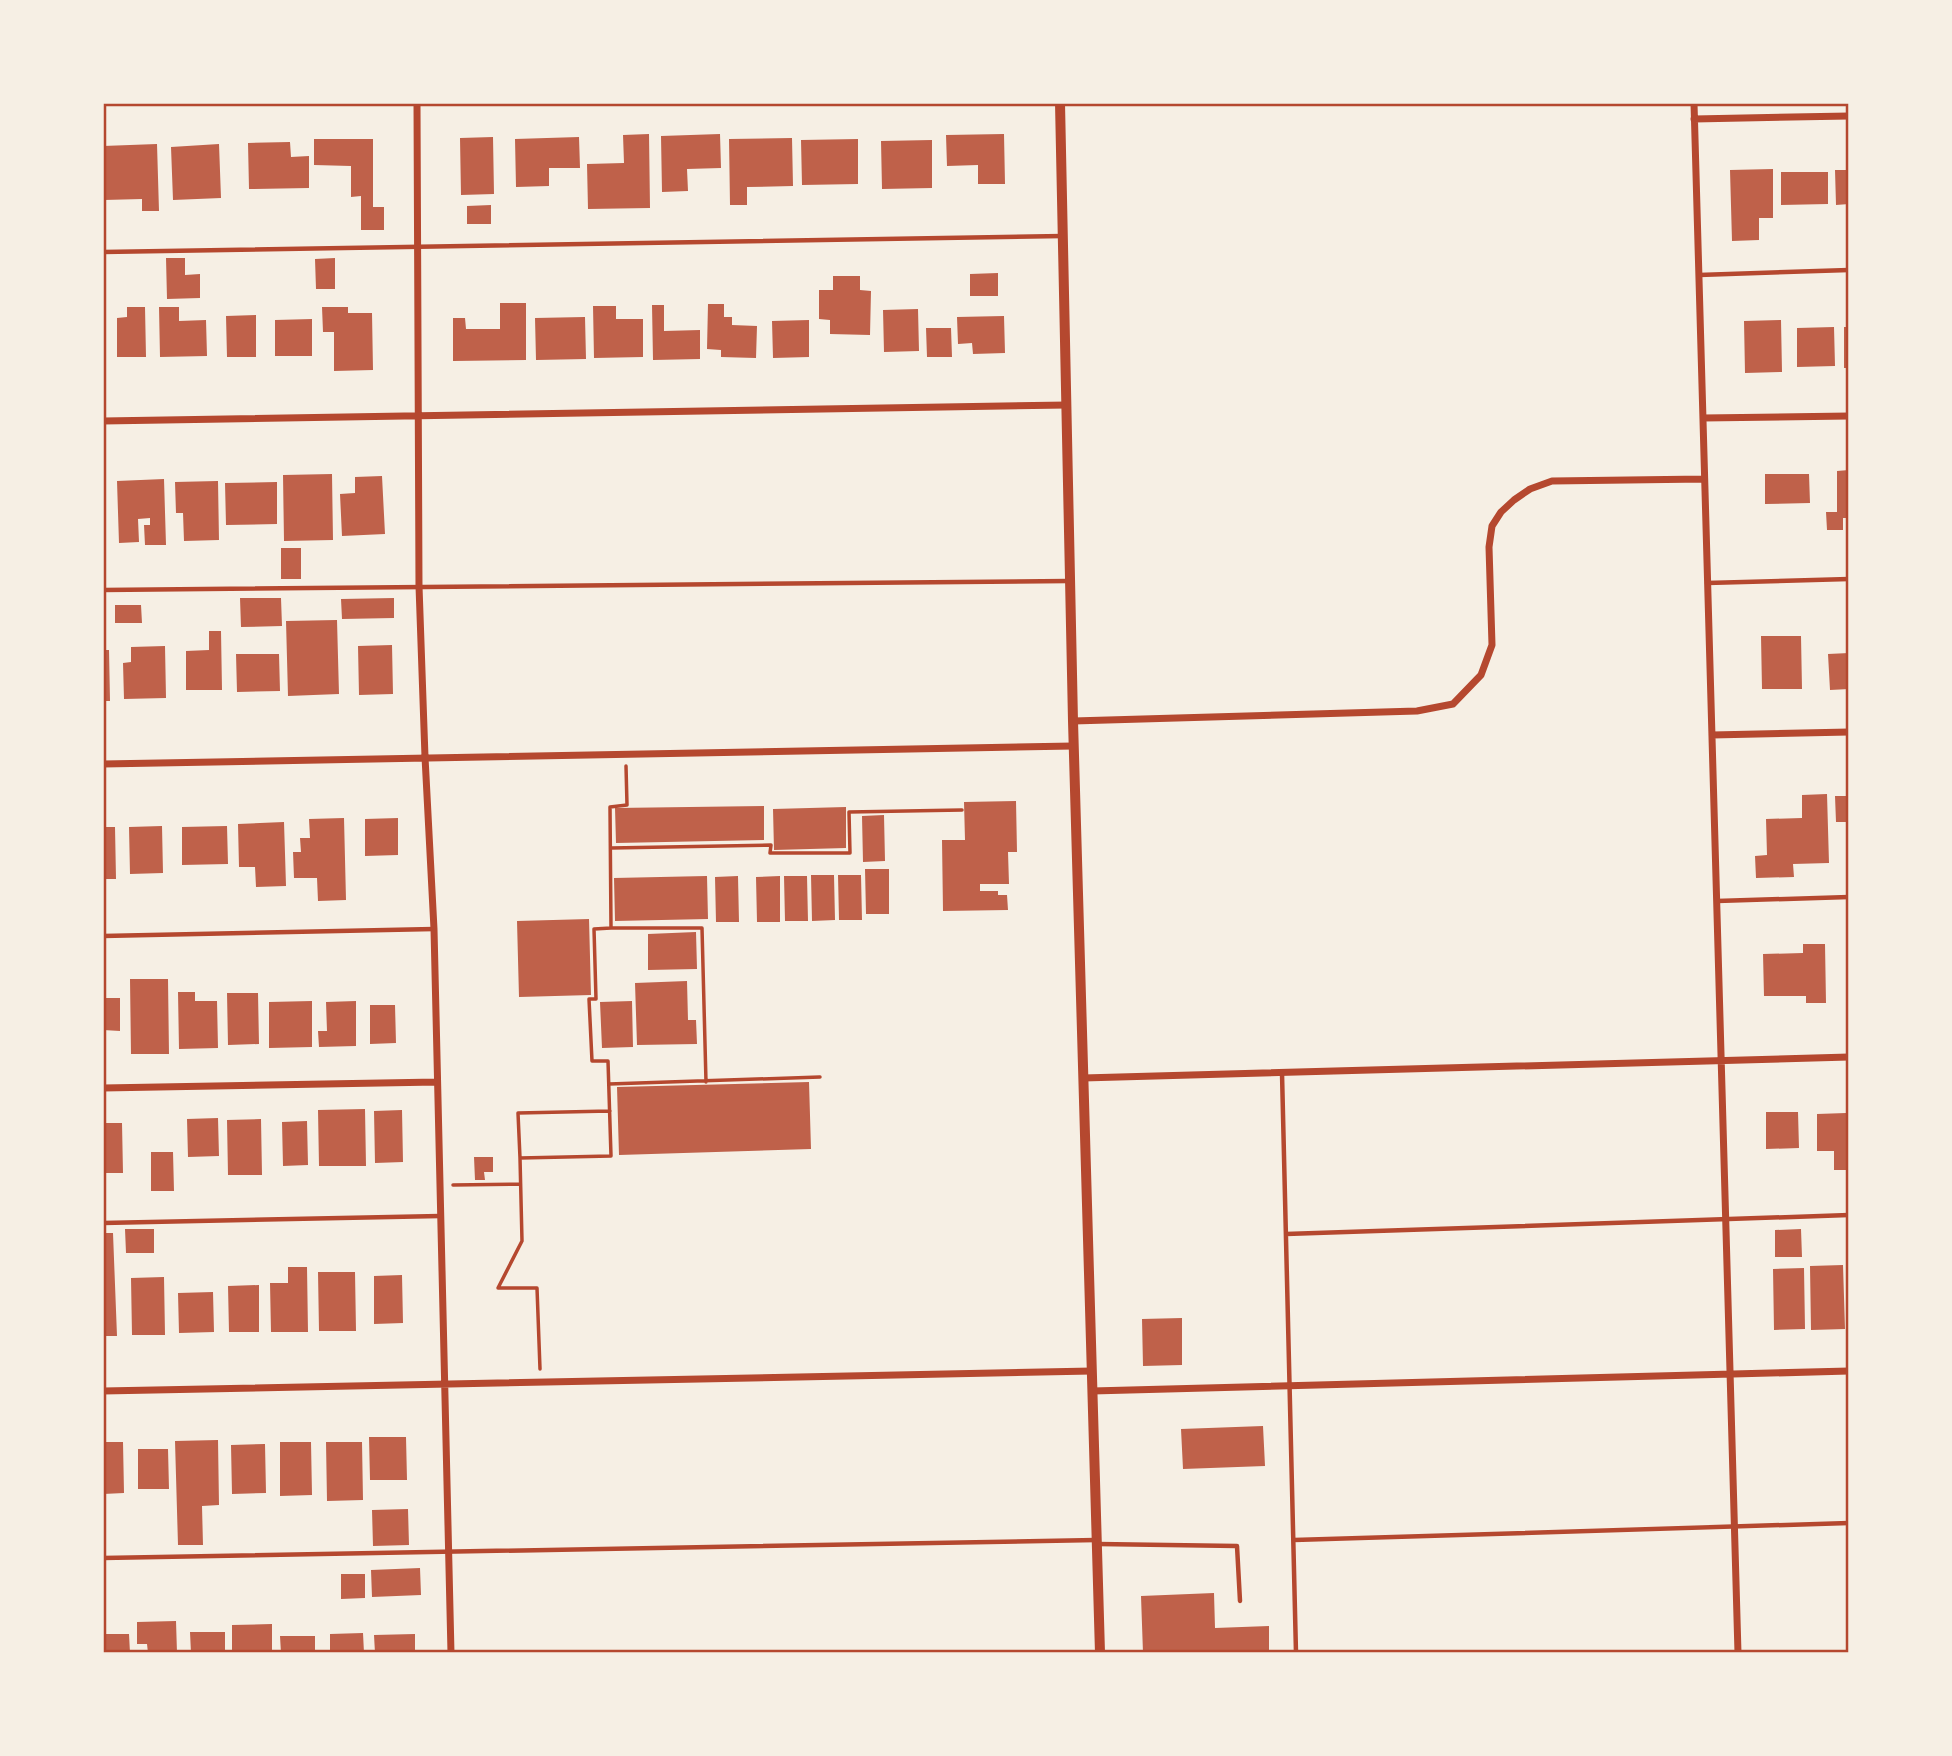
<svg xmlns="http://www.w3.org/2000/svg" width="1952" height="1756" font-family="Overpass,sans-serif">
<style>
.building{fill:#bf614a}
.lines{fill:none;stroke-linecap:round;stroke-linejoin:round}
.path{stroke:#b5482f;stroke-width:3.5}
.service{stroke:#b5482f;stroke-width:4.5}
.minor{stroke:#b5482f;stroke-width:7}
.tertiary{stroke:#b5482f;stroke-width:10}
.neatline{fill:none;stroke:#b5482f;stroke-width:2.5}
</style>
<rect width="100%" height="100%" fill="#f6efe4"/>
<path class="building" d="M 649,134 L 650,208 L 588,209 L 587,164 L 624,163 L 623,135 Z
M 720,134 L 721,168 L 687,169 L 688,191 L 662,192 L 661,136 Z
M 1004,134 L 1005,184 L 978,184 L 978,165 L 947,166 L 946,135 Z
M 493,137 L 494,194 L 461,195 L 460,138 Z
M 579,137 L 580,168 L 549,168 L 549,186 L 516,187 L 515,139 Z
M 792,138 L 793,186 L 747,187 L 747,205 L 730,205 L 729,139 Z
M 314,139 L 373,139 L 373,207 L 384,207 L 384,230 L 361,230 L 361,196 L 351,197 L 351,166 L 314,165 Z
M 858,139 L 858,184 L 802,185 L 801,140 Z
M 932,140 L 932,188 L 882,189 L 881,141 Z
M 290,142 L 291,157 L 309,156 L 309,188 L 249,189 L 248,143 Z
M 157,144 L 159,211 L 142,211 L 142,199 L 104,200 L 103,146 Z
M 219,144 L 221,198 L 173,200 L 171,147 Z
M 1773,169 L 1773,218 L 1759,218 L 1759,240 L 1732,241 L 1730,170 Z
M 1835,170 L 1849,170 L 1849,204 L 1836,205 Z
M 1781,172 L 1828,172 L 1828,204 L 1781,205 Z
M 491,205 L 491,224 L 467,224 L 467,206 Z
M 166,258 L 185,258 L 185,275 L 200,274 L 200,298 L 167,299 Z
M 335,258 L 335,289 L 316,289 L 315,259 Z
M 998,273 L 998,296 L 970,296 L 970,274 Z
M 833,276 L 860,276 L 860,290 L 871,291 L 870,335 L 830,334 L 830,320 L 819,319 L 819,290 L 833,290 Z
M 500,303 L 526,303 L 526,360 L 453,361 L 453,318 L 465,318 L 466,329 L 500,329 Z
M 708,304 L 724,304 L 724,317 L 732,317 L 732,325 L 757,326 L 756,358 L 721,357 L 721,350 L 707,349 Z
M 652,305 L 664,305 L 664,331 L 700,330 L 700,359 L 653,360 Z
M 593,306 L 616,306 L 616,319 L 643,319 L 643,357 L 594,358 Z
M 127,307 L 145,307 L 146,357 L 117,357 L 117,318 L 127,317 Z
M 159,307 L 179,307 L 179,321 L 206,320 L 207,356 L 160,357 Z
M 322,307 L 348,307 L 348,313 L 372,313 L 373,370 L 334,371 L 334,332 L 323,332 Z
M 918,309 L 919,351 L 884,352 L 883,310 Z
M 256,315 L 256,357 L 227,357 L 226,316 Z
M 1004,316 L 1005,353 L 973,354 L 972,343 L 958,344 L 957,317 Z
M 585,317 L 586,359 L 536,360 L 535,318 Z
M 312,319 L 312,356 L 275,356 L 275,320 Z
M 809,320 L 809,357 L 773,358 L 772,321 Z
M 1781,320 L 1782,372 L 1745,373 L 1744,321 Z
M 1834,327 L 1835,366 L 1797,367 L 1797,328 Z
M 1844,327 L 1849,327 L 1849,368 L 1844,368 Z
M 926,328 L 951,328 L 952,357 L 927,357 Z
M 1849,470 L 1849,518 L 1843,518 L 1843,530 L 1827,530 L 1826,512 L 1837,512 L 1837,471 Z
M 332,474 L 333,540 L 284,541 L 283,475 Z
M 1765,474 L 1809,474 L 1810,503 L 1765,504 Z
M 382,476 L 385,534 L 342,536 L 340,494 L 355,493 L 355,477 Z
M 164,479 L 166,545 L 145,545 L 144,525 L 150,525 L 150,518 L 138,519 L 139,542 L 119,543 L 117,481 Z
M 218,481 L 219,540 L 184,541 L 183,513 L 176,513 L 175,482 Z
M 277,482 L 277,524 L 226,525 L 225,483 Z
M 281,548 L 301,548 L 301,579 L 281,579 Z
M 240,598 L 281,598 L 282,626 L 241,627 Z
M 394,598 L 394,618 L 342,619 L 341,599 Z
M 115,605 L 141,605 L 142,623 L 115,623 Z
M 337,620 L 339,694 L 288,696 L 286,621 Z
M 209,631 L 221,631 L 222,690 L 186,690 L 186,651 L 209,650 Z
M 1761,636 L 1801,636 L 1802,689 L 1762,689 Z
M 392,645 L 393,694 L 359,695 L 358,646 Z
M 165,646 L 166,698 L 124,699 L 123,663 L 131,662 L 131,647 Z
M 103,650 L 109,650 L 110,701 L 103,701 Z
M 1849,653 L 1849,689 L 1830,690 L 1828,654 Z
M 236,654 L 279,654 L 280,691 L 237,692 Z
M 1827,794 L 1829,863 L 1793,864 L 1794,877 L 1756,878 L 1755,856 L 1767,855 L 1766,819 L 1802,818 L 1802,795 Z
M 1835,796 L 1849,796 L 1849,822 L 1836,822 Z
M 1016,801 L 1017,852 L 1008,852 L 1009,884 L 980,884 L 980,891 L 998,891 L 998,895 L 1007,895 L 1008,910 L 943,911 L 942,840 L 965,840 L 964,802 Z
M 764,806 L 764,840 L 616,843 L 615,808 Z
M 846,807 L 846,848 L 774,850 L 773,809 Z
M 884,815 L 885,861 L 863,862 L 862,816 Z
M 344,818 L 346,900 L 318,901 L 317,878 L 294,878 L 293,852 L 301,852 L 300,838 L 310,838 L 309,819 Z
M 398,818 L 398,855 L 365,856 L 365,819 Z
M 284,822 L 286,886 L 256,887 L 255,867 L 239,867 L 238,824 Z
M 162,826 L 163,873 L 130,874 L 129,827 Z
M 227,826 L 228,864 L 182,865 L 182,827 Z
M 103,827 L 115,827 L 116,879 L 103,879 Z
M 865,869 L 889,869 L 889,914 L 866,914 Z
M 811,875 L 834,875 L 835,920 L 812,921 Z
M 838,875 L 861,875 L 862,920 L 839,920 Z
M 707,876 L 708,919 L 615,921 L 614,878 Z
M 738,876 L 739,922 L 716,922 L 715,877 Z
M 780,876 L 780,922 L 757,922 L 756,877 Z
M 784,876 L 807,876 L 808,921 L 785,921 Z
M 589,919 L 591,995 L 519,997 L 517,921 Z
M 696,932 L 697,969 L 648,970 L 648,934 Z
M 1803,944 L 1825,944 L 1826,1003 L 1806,1003 L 1806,996 L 1764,996 L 1763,954 L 1803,953 Z
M 130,979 L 168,979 L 169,1054 L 131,1054 Z
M 687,981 L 688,1020 L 696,1020 L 697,1044 L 637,1045 L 635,983 Z
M 178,992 L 195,992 L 195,1001 L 217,1001 L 218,1048 L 179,1049 Z
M 227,993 L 258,993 L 259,1044 L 228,1045 Z
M 103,998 L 120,998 L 120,1031 L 103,1030 Z
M 312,1001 L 312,1047 L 269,1048 L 269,1002 Z
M 356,1001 L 356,1046 L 319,1047 L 318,1031 L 327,1031 L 326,1002 Z
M 632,1001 L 633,1047 L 602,1048 L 600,1002 Z
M 370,1005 L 395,1005 L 396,1043 L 370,1044 Z
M 809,1082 L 811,1149 L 619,1155 L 617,1087 Z
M 365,1109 L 366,1166 L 319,1166 L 318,1110 Z
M 402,1110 L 403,1162 L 375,1163 L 374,1111 Z
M 1766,1112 L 1798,1112 L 1799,1148 L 1766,1149 Z
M 1846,1113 L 1847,1170 L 1834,1170 L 1834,1151 L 1817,1151 L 1817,1114 Z
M 218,1118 L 219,1156 L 188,1157 L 187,1119 Z
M 261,1119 L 262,1175 L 228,1175 L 227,1120 Z
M 307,1121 L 308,1165 L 283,1166 L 282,1122 Z
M 103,1123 L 122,1123 L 123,1173 L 103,1173 Z
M 151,1152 L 173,1152 L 174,1191 L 151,1191 Z
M 474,1157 L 493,1157 L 493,1172 L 484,1172 L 485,1180 L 475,1180 Z
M 125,1229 L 154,1229 L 154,1253 L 126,1253 Z
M 1801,1229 L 1802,1257 L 1775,1257 L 1775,1230 Z
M 103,1233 L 113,1233 L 117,1336 L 103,1336 Z
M 1843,1265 L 1845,1329 L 1811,1330 L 1810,1266 Z
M 288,1267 L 307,1267 L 308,1332 L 271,1332 L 270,1283 L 288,1283 Z
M 1804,1268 L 1805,1329 L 1774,1330 L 1773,1269 Z
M 318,1272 L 355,1272 L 356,1331 L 319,1331 Z
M 402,1275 L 403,1323 L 374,1324 L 374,1276 Z
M 164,1277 L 165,1335 L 132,1335 L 131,1278 Z
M 259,1285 L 259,1332 L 229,1332 L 228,1286 Z
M 213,1292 L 214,1332 L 179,1333 L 178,1293 Z
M 1182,1318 L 1182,1365 L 1143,1366 L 1142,1319 Z
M 1263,1426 L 1265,1466 L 1183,1469 L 1181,1429 Z
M 369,1437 L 406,1437 L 407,1480 L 370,1480 Z
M 218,1440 L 219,1505 L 202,1506 L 203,1545 L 178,1545 L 175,1441 Z
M 103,1442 L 123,1442 L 124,1493 L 103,1494 Z
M 280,1442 L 311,1442 L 312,1495 L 280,1496 Z
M 326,1442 L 362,1442 L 363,1500 L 327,1501 Z
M 265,1444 L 266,1493 L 232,1494 L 231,1445 Z
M 138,1449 L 168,1449 L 169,1489 L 138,1489 Z
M 408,1509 L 409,1545 L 373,1546 L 372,1510 Z
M 420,1568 L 421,1595 L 372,1597 L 371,1570 Z
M 341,1574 L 365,1574 L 365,1598 L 341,1599 Z
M 1214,1593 L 1215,1628 L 1269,1626 L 1269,1653 L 1143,1653 L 1141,1596 Z
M 176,1621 L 177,1653 L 148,1653 L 147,1644 L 137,1644 L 137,1622 Z
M 272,1624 L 272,1653 L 232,1653 L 232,1625 Z
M 190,1632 L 225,1632 L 225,1653 L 191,1653 Z
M 363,1633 L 364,1653 L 330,1653 L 330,1634 Z
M 103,1634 L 129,1634 L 130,1653 L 103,1653 Z
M 415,1634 L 415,1653 L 375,1653 L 374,1635 Z
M 280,1636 L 315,1636 L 315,1653 L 281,1653 Z"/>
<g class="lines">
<path class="path" d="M 611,848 L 771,845 L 770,853 L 850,853 L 849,812 L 962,810
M 611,928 L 702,928 L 706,1082
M 609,1084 L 820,1077
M 520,1158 L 518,1113 L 610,1111
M 453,1185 L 520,1184
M 540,1369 L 537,1288 L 498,1288 L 522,1241 L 520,1158 L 611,1156 L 608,1061 L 592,1061 L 589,999 L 596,999 L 594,929 L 611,928 L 610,807 L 627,805 L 626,766"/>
<path class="service" d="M 103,252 L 1063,236
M 1699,275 L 1849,270
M 1707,583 L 1849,579
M 103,590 L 1068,581
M 1717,901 L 1849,897
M 103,936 L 434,929
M 1282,1073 L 1296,1653
M 103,1223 L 440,1216
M 1286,1234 L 1849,1215
M 1294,1540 L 1849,1523
M 1098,1544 L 1237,1546 L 1240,1601
M 103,1558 L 1096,1540"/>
<path class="minor" d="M 417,103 L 419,586 L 425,757 L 434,929 L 451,1653
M 1694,103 L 1738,1653
M 1694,119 L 1849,116
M 1703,418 L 1849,416
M 103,421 L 1067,405
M 1073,721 L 1417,711 L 1453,704 L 1481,675 L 1492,645 L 1489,547 L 1492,526 L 1501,512 L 1514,500 L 1530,489 L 1552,481 L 1704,479
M 1712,735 L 1849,732
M 103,764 L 1073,746
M 1083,1078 L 1849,1057
M 103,1088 L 437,1082
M 103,1391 L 1092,1371
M 1092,1391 L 1849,1371"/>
<path class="tertiary" d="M 1060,103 L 1073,721 L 1100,1653"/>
</g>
<rect width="1952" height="1756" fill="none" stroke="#f6efe4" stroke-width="210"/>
<rect x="105" y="105" width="1742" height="1546" class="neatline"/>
</svg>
